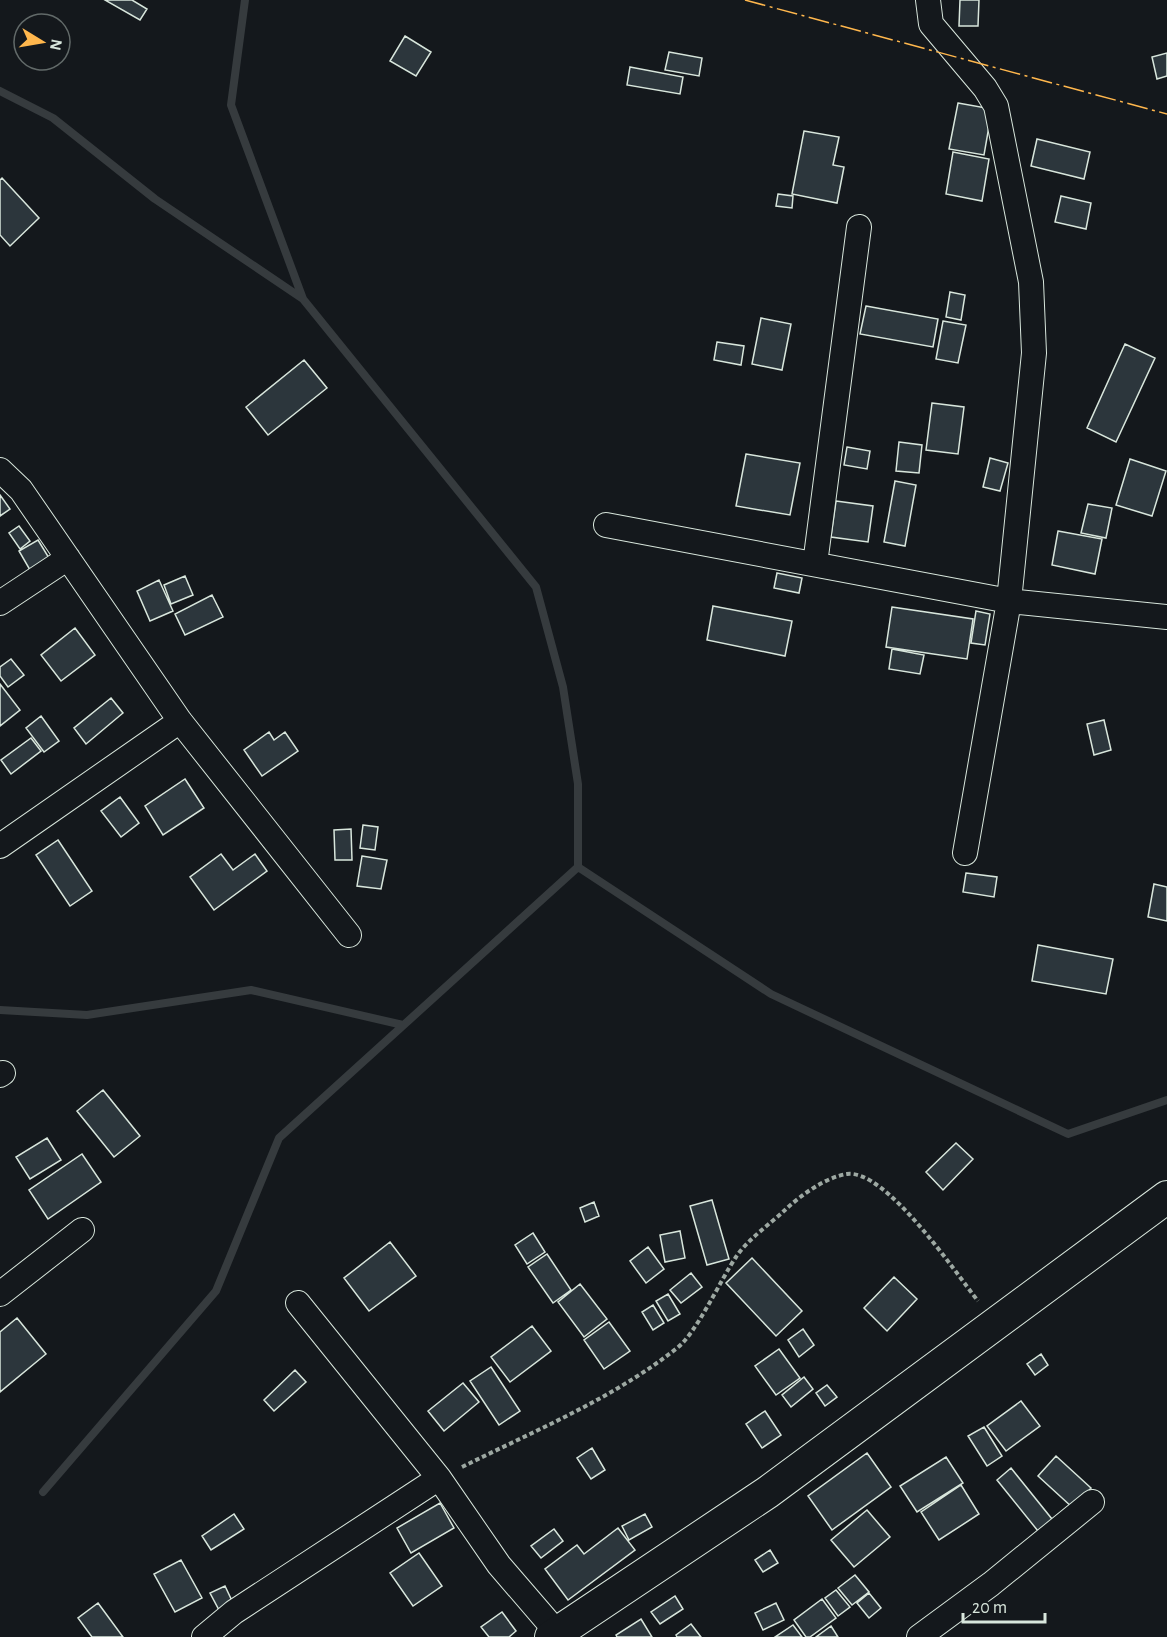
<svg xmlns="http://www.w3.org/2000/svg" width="1167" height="1637" font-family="'Alegreya Sans',sans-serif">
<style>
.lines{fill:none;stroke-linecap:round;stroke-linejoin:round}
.stream{stroke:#363b3e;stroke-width:8}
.building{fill:#2c363c;stroke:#d8e6dc;stroke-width:1.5}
.minor-casing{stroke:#d8e6dc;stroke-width:26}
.tertiary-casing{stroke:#d8e6dc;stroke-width:34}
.path{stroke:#9da8a2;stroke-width:4;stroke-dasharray:4.5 3;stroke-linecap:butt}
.minor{stroke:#14181c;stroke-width:24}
.tertiary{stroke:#14181c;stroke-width:32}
.power{stroke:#ffb74d;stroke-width:1.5;stroke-dasharray:21 4.5 3 4.5;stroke-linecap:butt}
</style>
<rect width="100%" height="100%" fill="#14181c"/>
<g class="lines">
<path class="stream" d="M 245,0 L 231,105 L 303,299 L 536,587 L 563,687 L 578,784 L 578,867 L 771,994 L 1068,1134 L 1167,1100
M 0,91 L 53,118 L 155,199 L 303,299
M 0,1010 L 87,1015 L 251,990 L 403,1025
M 43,1492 L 216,1291 L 279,1138 L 578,867"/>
</g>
<path class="building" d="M 105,0 L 132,0 L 147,9 L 140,20 Z
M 960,0 L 979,0 L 978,26 L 959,26 Z
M 405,36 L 431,52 L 416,76 L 390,61 Z
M 669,52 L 702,58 L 699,76 L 665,70 Z
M 1167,53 L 1167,76 L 1157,79 L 1152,57 Z
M 630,67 L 683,77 L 680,94 L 627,85 Z
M 958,103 L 992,109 L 984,155 L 949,149 Z
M 804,131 L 839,137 L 833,165 L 844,167 L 837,203 L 792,194 Z
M 1037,139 L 1090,152 L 1084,179 L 1031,166 Z
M 953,152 L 989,159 L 982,201 L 946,194 Z
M 2,178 L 39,218 L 10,246 L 0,235 L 0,180 Z
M 778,194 L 793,196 L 792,208 L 776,206 Z
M 1061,196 L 1091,203 L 1086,229 L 1055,222 Z
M 950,292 L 965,295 L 961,320 L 946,317 Z
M 866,306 L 938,319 L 933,347 L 860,334 Z
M 761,318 L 791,324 L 782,370 L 752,364 Z
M 943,321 L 966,325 L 958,363 L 936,359 Z
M 717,342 L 744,346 L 741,365 L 714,360 Z
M 1125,344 L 1155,358 L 1116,442 L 1087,428 Z
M 304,360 L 327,388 L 268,435 L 246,407 Z
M 932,403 L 964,407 L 958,454 L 926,450 Z
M 899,442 L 922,445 L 919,473 L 896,471 Z
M 847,447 L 870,451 L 867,469 L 844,465 Z
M 746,454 L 800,463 L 790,515 L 736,506 Z
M 990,458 L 1008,463 L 1000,491 L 983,487 Z
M 1130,459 L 1166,471 L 1152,516 L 1116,505 Z
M 895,481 L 916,485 L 905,546 L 884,542 Z
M 0,495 L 10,509 L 0,516 Z
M 836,501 L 873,506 L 868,542 L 831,537 Z
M 1088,504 L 1112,508 L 1106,538 L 1081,533 Z
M 19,526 L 30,541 L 20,549 L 9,533 Z
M 1058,531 L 1102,539 L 1095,574 L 1052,565 Z
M 38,540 L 49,558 L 30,570 L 19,551 Z
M 777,573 L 802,578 L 799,593 L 774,588 Z
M 185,576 L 193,595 L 171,604 L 164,585 Z
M 159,580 L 173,611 L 150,621 L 137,591 Z
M 212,595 L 223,617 L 185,635 L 175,614 Z
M 713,606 L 792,621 L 785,656 L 707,640 Z
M 892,607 L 973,619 L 967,659 L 886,647 Z
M 976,611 L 990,614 L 985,645 L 971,643 Z
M 75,628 L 95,655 L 61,681 L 41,655 Z
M 892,649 L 924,655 L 920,674 L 889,669 Z
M 11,659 L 24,675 L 8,687 L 0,676 L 0,667 Z
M 0,684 L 20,710 L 0,726 Z
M 111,698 L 123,713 L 86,744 L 74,728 Z
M 41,716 L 59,741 L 44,752 L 26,728 Z
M 1104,720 L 1111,750 L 1094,755 L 1087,724 Z
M 269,732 L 274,740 L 285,732 L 298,751 L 262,776 L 244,750 Z
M 31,738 L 41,751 L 11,774 L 1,760 Z
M 185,779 L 204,808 L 163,835 L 145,806 Z
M 120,797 L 139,823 L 121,837 L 101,811 Z
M 363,825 L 378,827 L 375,850 L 360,848 Z
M 351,829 L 352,860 L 335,860 L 334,830 Z
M 58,840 L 92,891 L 70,906 L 36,855 Z
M 221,854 L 233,870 L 255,854 L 267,871 L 214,910 L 190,877 Z
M 362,856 L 387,860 L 381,889 L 357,886 Z
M 966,873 L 997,877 L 994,897 L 963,892 Z
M 1154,884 L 1167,887 L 1167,921 L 1148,917 Z
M 1038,945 L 1113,959 L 1106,994 L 1032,981 Z
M 103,1090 L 140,1136 L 114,1157 L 77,1111 Z
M 47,1138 L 61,1160 L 30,1179 L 16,1157 Z
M 956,1143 L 973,1159 L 943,1190 L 926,1172 Z
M 82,1154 L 101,1182 L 48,1219 L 29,1190 Z
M 712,1200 L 729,1259 L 707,1265 L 690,1206 Z
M 594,1202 L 599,1216 L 585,1222 L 580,1208 Z
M 680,1231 L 685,1258 L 665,1262 L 660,1235 Z
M 533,1233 L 545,1252 L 527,1264 L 515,1245 Z
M 390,1242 L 416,1276 L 369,1311 L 344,1278 Z
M 648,1247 L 664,1269 L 646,1283 L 630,1261 Z
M 547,1254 L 571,1290 L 553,1303 L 528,1267 Z
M 752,1258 L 802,1311 L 776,1336 L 726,1283 Z
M 691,1273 L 702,1287 L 681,1303 L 670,1290 Z
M 894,1277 L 917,1299 L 887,1331 L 864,1308 Z
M 580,1284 L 607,1319 L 584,1337 L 558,1302 Z
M 668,1294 L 680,1314 L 668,1321 L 656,1301 Z
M 653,1305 L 664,1323 L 653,1330 L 642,1312 Z
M 17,1318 L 46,1354 L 0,1392 L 0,1332 Z
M 609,1322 L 630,1351 L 604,1369 L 584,1340 Z
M 532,1326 L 551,1351 L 510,1382 L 491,1357 Z
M 803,1329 L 814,1345 L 799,1357 L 788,1340 Z
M 779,1349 L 800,1378 L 776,1395 L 755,1366 Z
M 1041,1354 L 1048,1365 L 1035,1375 L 1027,1364 Z
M 491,1367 L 520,1411 L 499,1425 L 470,1381 Z
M 295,1370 L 306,1382 L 274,1411 L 264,1400 Z
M 804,1377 L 813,1389 L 791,1407 L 782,1395 Z
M 463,1383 L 479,1402 L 444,1431 L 428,1411 Z
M 827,1385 L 837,1397 L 825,1406 L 816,1393 Z
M 1021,1401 L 1040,1426 L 1006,1451 L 987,1426 Z
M 765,1411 L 781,1435 L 762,1448 L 746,1424 Z
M 984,1427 L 1002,1456 L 987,1466 L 968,1436 Z
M 592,1448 L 605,1470 L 591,1479 L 577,1458 Z
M 867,1453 L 891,1487 L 832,1530 L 808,1496 Z
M 1056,1456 L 1091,1488 L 1073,1508 L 1038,1476 Z
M 946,1457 L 963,1483 L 917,1512 L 900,1486 Z
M 1011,1468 L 1056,1524 L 1042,1536 L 997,1480 Z
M 961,1485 L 979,1514 L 939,1540 L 921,1512 Z
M 440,1503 L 454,1528 L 411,1553 L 397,1528 Z
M 867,1510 L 890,1537 L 854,1567 L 831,1540 Z
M 234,1514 L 244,1529 L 211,1550 L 202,1536 Z
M 645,1514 L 652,1527 L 629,1540 L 622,1526 Z
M 618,1528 L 635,1550 L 568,1600 L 545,1569 L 577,1545 L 584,1554 Z
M 554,1529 L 563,1541 L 541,1558 L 531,1546 Z
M 770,1550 L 778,1563 L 763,1572 L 755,1560 Z
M 419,1553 L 442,1586 L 413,1606 L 390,1573 Z
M 181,1560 L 202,1598 L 175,1612 L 154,1574 Z
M 855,1575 L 869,1592 L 852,1605 L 838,1588 Z
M 225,1586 L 233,1603 L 219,1610 L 210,1593 Z
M 836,1590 L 850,1607 L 838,1616 L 825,1598 Z
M 869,1593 L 881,1608 L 869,1618 L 857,1603 Z
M 675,1596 L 683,1609 L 660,1624 L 651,1612 Z
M 822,1599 L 836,1618 L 810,1637 L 806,1637 L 794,1620 Z
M 98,1603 L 123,1637 L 92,1637 L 78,1618 Z
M 776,1603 L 784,1620 L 763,1630 L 755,1613 Z
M 502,1612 L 516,1631 L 509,1637 L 489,1637 L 481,1627 Z
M 641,1619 L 652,1637 L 617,1637 L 616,1635 Z
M 691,1624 L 701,1637 L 677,1637 L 676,1635 Z
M 793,1625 L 802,1637 L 775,1637 Z
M 831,1626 L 838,1637 L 816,1637 Z"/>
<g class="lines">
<g class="minor-casing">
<path id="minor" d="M 928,0 L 931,24 L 985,88 L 996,106 L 1031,282 L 1034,353 L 1009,601 L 965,853
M 0,470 L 21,490 L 180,721 L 349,935
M 606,525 L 1009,601 L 1167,617
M 815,564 L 859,227
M 0,603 L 68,558
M 0,846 L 180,721
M 0,1075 L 3,1073
M 0,1294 L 82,1230
M 298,1303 L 439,1478 L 499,1565 L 561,1637
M 204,1637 L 234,1612 L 439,1478
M 919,1637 L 991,1584 L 1092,1502"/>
</g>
<g class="tertiary-casing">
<path id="tertiary" d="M 551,1637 L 768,1492 L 1167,1197"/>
</g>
<path class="path" d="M 462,1467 C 534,1431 614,1398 677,1348 C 696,1334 721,1279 736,1257 C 748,1239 770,1224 785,1210 C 801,1195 826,1177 847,1174 C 886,1169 955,1272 978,1301"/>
<use href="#minor" class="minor"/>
<use href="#tertiary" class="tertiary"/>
<path class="power" d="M 745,0 L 1167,114"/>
</g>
<g transform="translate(42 42) rotate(101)"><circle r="28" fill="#14181c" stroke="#626a69" stroke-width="1.5"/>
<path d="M0-4.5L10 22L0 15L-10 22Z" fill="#ffb74d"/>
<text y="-9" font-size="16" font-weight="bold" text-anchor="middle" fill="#d8e6dc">N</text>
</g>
<path d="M963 1613v9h82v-9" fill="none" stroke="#d8e6dc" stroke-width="3"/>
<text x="972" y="1613" font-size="18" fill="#d8e6dc" stroke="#14181c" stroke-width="4.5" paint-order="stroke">20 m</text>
</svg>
